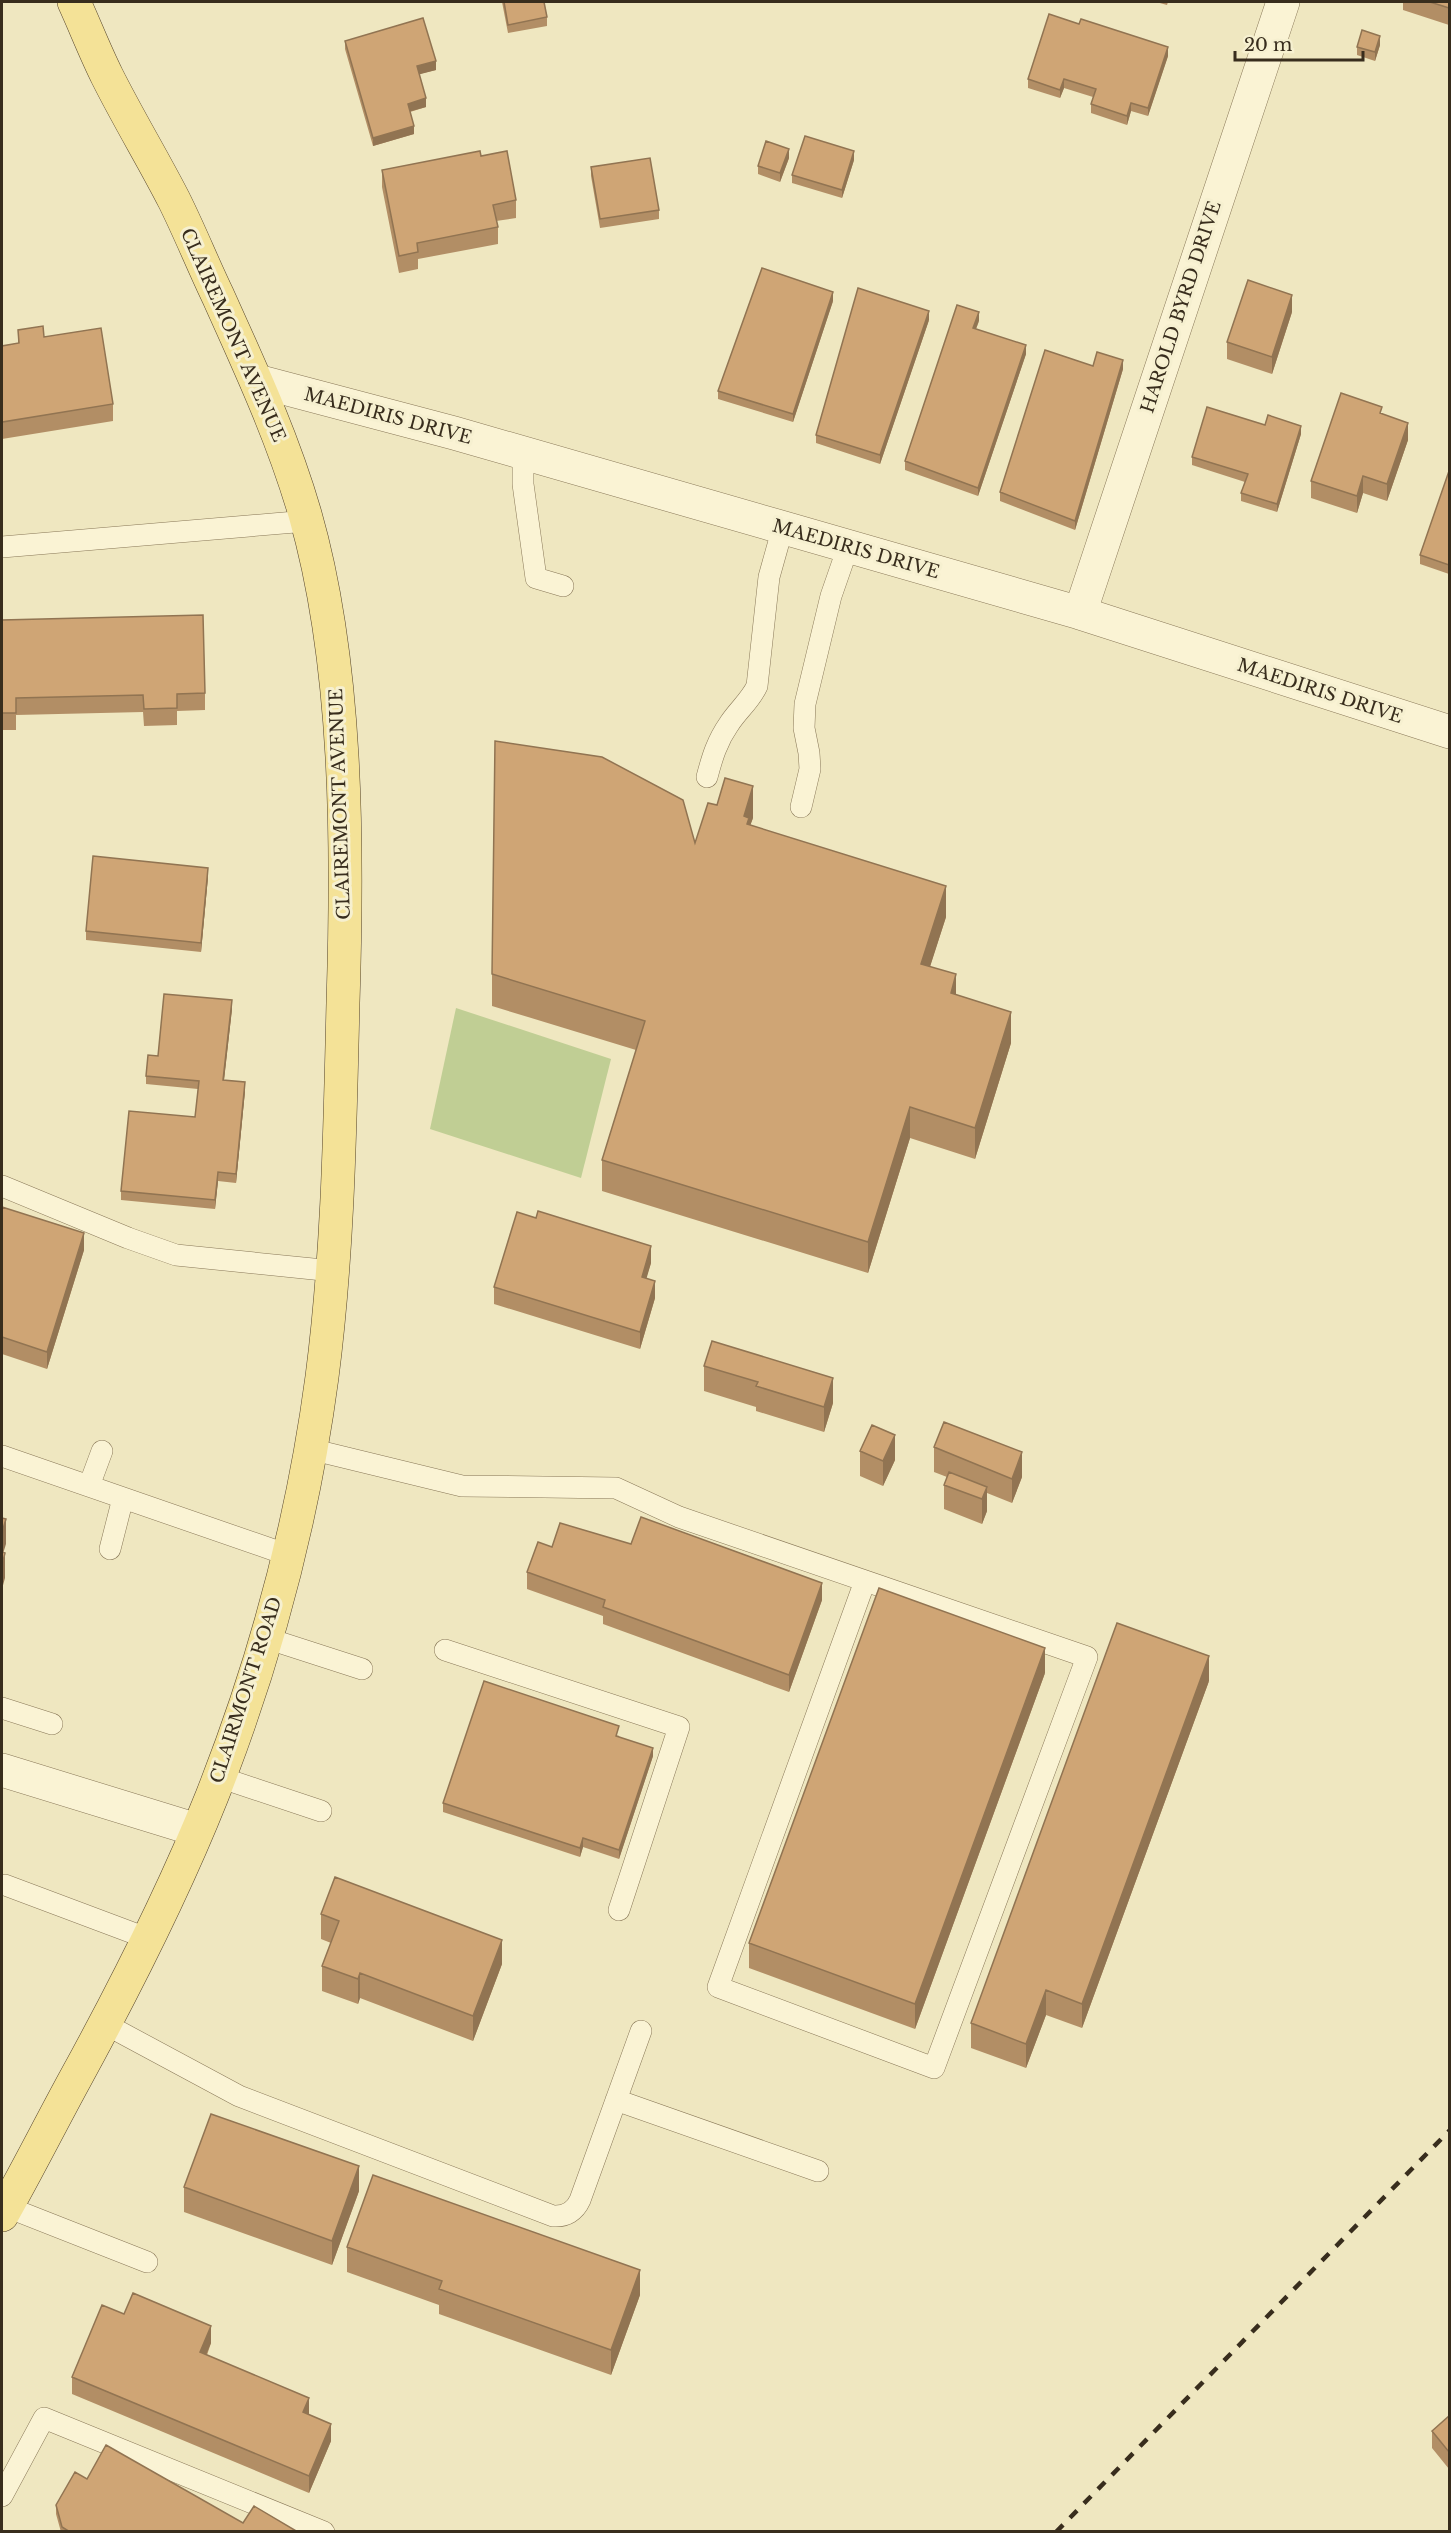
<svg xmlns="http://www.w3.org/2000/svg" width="1451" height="2533" font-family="'Libre Baskerville',serif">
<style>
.green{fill:#c0ce94}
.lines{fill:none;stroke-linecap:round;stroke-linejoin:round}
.lane-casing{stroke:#897858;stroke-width:22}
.street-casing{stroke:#897858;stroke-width:34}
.primary-casing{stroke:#56452c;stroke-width:34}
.lane{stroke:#faf3d4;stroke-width:21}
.street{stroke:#faf3d4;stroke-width:33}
.primary{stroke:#f4e297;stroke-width:33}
.rail{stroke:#382d1d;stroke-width:4.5;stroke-dasharray:10 10;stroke-linecap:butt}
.wall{fill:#b28e65}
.shaded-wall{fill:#917452}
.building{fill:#cfa575;stroke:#917452;stroke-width:1.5}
.labels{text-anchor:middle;stroke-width:6;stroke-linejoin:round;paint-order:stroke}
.street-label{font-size:18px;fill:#382d1d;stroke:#f6f0d0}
</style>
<rect width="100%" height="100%" fill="#efe7c0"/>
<path class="green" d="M 456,1008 L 611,1059 L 581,1178 L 430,1129 Z"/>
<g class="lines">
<g class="lane-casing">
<path id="lane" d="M 523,454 L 523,484 L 536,578 L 563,586
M 2,547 L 307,521
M 707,777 C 712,758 717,741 729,724 C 738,710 750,701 757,686 L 769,577 L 783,527
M 801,807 L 810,769 L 809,753 L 804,728 L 805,704 L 831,596 L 848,547
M 2,1186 L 128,1238 L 176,1255 L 333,1271
M 310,1449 L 462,1486 L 616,1488 L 679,1517 L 1087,1657 L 934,2068 L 718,1987 L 865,1581
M 2,1456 L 288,1555
M 89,1486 L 102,1451
M 110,1549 L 123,1498
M 266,1638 L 362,1669
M 445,1650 L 679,1727 L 619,1910
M 2,1708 L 52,1724
M 219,1777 L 321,1811
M 5,1885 L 149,1939
M 105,2024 L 239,2096 L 553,2216 C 566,2217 575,2211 580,2200 L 641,2031
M 616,2100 L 818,2171
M 2,2205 L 147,2262
M 2,2496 L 44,2418 L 324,2532"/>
</g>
<g class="street-casing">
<path id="street" d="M 257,381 L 454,433 L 1080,613 L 1450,732
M 1080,613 L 1283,2
M 2,1770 L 197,1830"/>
</g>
<g class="primary-casing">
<path id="primary" d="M 2,2215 C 27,2171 50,2125 74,2081 C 125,1988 173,1894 212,1796 C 265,1662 303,1520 322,1377 C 338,1254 340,1128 343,1003 C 348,847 348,664 305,514 C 283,438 250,367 218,296 C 203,265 190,232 174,200 C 153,159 128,118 107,76 C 95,52 85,26 74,2"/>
</g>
<use href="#lane" class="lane"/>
<use href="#street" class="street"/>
<use href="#primary" class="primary"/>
<path class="rail" d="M 1056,2532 L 1450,2130"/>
</g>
<path class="wall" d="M 502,2 L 544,2 L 547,17 L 547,26 L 508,33 Z
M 1156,2 L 1168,2 L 1167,5 Z
M 1403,2 L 1449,2 L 1449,25 L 1403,10 Z
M 345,41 L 436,70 L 419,74 L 426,107 L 410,112 L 414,134 L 373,146 L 345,49 Z
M 1380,45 L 1375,61 L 1357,55 L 1357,47 Z
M 1168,56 L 1148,116 L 1131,111 L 1127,125 L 1091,113 L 1091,104 L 1093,97 L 1064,88 L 1060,98 L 1028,88 L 1028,79 Z
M 481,156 L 516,200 L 516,218 L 496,221 L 498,227 L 498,244 L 418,259 L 418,269 L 399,273 L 382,187 L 382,170 Z
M 789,158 L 780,182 L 758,174 L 758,166 Z
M 854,160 L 842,198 L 792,183 L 792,175 Z
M 591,167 L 659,210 L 659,219 L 600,228 L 591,176 Z
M 833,301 L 793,422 L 718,399 L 718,391 Z
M 1292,312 L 1272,374 L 1227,359 L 1227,342 Z
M 929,320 L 880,464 L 816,443 L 816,435 Z
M 979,321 L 976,329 L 1026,354 L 978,496 L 905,470 L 905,461 Z
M 18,330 L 44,337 L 113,404 L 113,421 L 2,439 L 2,346 L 18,343 Z
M 1093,366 L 1123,369 L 1075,530 L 1000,501 L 1000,492 Z
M 1382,413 L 1408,440 L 1387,501 L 1363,493 L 1357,513 L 1311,498 L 1311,481 Z
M 1265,425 L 1301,434 L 1277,512 L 1241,501 L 1241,493 L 1245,482 L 1192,465 L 1192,457 Z
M 1449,471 L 1449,574 L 1420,564 L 1420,555 Z
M 2,620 L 205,693 L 205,710 L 177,711 L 177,725 L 144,726 L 143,712 L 16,715 L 16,730 L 2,730 Z
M 753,818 L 750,825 L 946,917 L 930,966 L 956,994 L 1011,1043 L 975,1159 L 910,1138 L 868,1273 L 602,1191 L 602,1160 L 636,1050 L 492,1006 L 492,974 L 695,843 Z
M 208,877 L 201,952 L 86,940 L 86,931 Z
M 232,1009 L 224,1080 L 245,1091 L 236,1183 L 218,1181 L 215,1209 L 121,1200 L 121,1191 L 195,1117 L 198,1089 L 146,1084 L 146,1076 L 158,1056 Z
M 2,1207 L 84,1250 L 47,1369 L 2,1354 Z
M 651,1263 L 646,1278 L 655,1298 L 640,1349 L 494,1304 L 494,1287 Z
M 704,1366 L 833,1403 L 824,1432 L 756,1411 L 756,1407 L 704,1391 Z
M 934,1447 L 1022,1477 L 1012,1503 L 987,1493 L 987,1511 L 982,1524 L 944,1509 L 944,1485 L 947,1477 L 934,1472 Z
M 860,1451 L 895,1460 L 883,1486 L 860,1476 Z
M 631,1544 L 822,1600 L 789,1692 L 603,1624 L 603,1616 L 527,1589 L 527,1572 L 552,1547 Z
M 1045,1673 L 915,2029 L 749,1968 L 749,1943 Z
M 1209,1681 L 1082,2028 L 1046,2015 L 1026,2068 L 971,2048 L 971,2023 Z
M 619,1735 L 618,1736 L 653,1756 L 619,1859 L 583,1847 L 580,1857 L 443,1812 L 443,1803 Z
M 321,1914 L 502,1964 L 473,2041 L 360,1998 L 358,2004 L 322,1991 L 322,1966 L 331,1943 L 321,1939 Z
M 184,2187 L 359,2191 L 332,2265 L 184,2212 Z
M 347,2247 L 640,2295 L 611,2375 L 439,2314 L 439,2305 L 347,2272 Z
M 124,2314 L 211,2343 L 207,2355 L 309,2415 L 331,2441 L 309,2493 L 72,2394 L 72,2377 Z
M 1449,2416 L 1449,2469 L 1432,2448 L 1432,2431 Z
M 87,2479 L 243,2523 L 298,2532 L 61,2532 L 56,2514 L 56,2505 Z"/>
<path class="shaded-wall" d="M 1380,36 L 1380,45 L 1375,61 L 1375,52 Z
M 1168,47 L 1168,56 L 1148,116 L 1148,108 Z
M 436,61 L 436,70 L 417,75 L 417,66 Z
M 1064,79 L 1064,88 L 1060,98 L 1060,90 Z
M 426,98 L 426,107 L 408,112 L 408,104 Z
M 1131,103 L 1131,111 L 1127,125 L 1127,116 Z
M 414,126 L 414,134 L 373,146 L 373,138 Z
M 789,149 L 789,158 L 780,182 L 780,173 Z
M 854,151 L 854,160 L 842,198 L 842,190 Z
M 833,292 L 833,301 L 793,422 L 793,414 Z
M 1292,295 L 1292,312 L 1272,374 L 1272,357 Z
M 929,311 L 929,320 L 880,464 L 880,455 Z
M 979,312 L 979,321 L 973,336 L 973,328 Z
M 1026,345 L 1026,354 L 978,496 L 978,488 Z
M 1123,360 L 1123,369 L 1075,530 L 1075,521 Z
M 1408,423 L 1408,440 L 1387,501 L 1387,484 Z
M 1301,426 L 1301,434 L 1277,512 L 1277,504 Z
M 1363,476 L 1363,493 L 1357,513 L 1357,496 Z
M 753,786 L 753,818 L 749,829 L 744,816 Z
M 208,868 L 208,877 L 201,952 L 201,943 Z
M 946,886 L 946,917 L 921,995 L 921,964 Z
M 956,974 L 956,1006 L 951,993 Z
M 232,1000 L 232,1009 L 223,1089 L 223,1080 Z
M 1011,1012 L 1011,1043 L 975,1159 L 975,1128 Z
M 245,1082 L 245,1091 L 236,1183 L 236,1174 Z
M 910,1107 L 910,1138 L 868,1273 L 868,1242 Z
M 218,1172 L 218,1181 L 215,1209 L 215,1200 Z
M 84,1233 L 84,1250 L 47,1369 L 47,1352 Z
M 651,1246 L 651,1263 L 642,1294 L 642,1277 Z
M 655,1281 L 655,1298 L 640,1349 L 640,1332 Z
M 833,1378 L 833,1403 L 824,1432 L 824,1407 Z
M 895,1435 L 895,1460 L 883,1486 L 883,1461 Z
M 1022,1452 L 1022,1477 L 1012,1503 L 1012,1479 Z
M 987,1487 L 987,1511 L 982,1524 L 982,1499 Z
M 6,1519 L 6,1544 L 2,1557 L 2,1532 Z
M 5,1553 L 5,1578 L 2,1589 L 2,1565 Z
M 822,1583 L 822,1600 L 789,1692 L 789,1675 Z
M 1045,1648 L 1045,1673 L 915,2029 L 915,2004 Z
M 1209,1656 L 1209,1681 L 1082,2028 L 1082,2004 Z
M 653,1748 L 653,1756 L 619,1859 L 619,1850 Z
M 583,1838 L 583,1847 L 580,1857 L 580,1848 Z
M 502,1940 L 502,1964 L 473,2041 L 473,2016 Z
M 360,1973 L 360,1998 L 358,2004 L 358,1979 Z
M 1046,1990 L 1046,2015 L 1026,2068 L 1026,2044 Z
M 359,2166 L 359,2191 L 332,2265 L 332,2241 Z
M 640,2270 L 640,2295 L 611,2375 L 611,2350 Z
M 211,2326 L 211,2343 L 200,2369 L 200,2352 Z
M 309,2398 L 309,2415 L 303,2412 Z
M 331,2424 L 331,2441 L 309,2493 L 309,2476 Z"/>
<path class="building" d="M 504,2 L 544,2 L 547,17 L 508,25 Z
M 1430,2 L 1449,2 L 1449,8 Z
M 1049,14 L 1079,24 L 1081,19 L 1168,47 L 1148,108 L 1131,103 L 1127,116 L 1091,104 L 1096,89 L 1064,79 L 1060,90 L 1028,79 Z
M 423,18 L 436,61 L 417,66 L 426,98 L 408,104 L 414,126 L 373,138 L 345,41 Z
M 1362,30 L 1380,36 L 1375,52 L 1357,47 Z
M 805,136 L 854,151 L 842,190 L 792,175 Z
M 766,141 L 789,149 L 780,173 L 758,166 Z
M 480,151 L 481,156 L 507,151 L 516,200 L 493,205 L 498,227 L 417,243 L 418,252 L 399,256 L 382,170 Z
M 650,158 L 659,210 L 600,219 L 591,167 Z
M 762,268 L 833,292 L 793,414 L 718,391 Z
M 1248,280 L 1292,295 L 1272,357 L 1227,342 Z
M 858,288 L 929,311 L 880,455 L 816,435 Z
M 957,305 L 979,312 L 973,328 L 1026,345 L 978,488 L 905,461 Z
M 43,326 L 44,337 L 101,328 L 113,404 L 2,422 L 2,346 L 19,343 L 18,330 Z
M 1045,350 L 1093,366 L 1097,352 L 1123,360 L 1075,521 L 1000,492 Z
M 1341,393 L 1382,407 L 1380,413 L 1408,423 L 1387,484 L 1363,476 L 1357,496 L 1311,481 Z
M 1207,407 L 1265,425 L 1268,415 L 1301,426 L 1277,504 L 1241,493 L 1248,474 L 1192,457 Z
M 1449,471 L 1449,565 L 1420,555 Z
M 203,615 L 205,693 L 177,694 L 177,708 L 144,709 L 143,695 L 16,698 L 16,713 L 2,713 L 2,620 Z
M 495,741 L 602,757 L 683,800 L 695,843 L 708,803 L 717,805 L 725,778 L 753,786 L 744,816 L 749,818 L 747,824 L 946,886 L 921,964 L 956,974 L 951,993 L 1011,1012 L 975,1128 L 910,1107 L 868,1242 L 602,1160 L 645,1021 L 492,974 Z
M 93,856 L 208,868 L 201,943 L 86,931 Z
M 164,994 L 232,1000 L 223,1080 L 245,1082 L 236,1174 L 218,1172 L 215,1200 L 121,1191 L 129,1111 L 195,1117 L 199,1081 L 146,1076 L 148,1055 L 158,1056 Z
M 2,1207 L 84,1233 L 47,1352 L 2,1337 Z
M 538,1211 L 651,1246 L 642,1277 L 655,1281 L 640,1332 L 494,1287 L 517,1212 L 536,1218 Z
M 712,1341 L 833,1378 L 824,1407 L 756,1386 L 758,1382 L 704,1366 Z
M 944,1422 L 1022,1452 L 1012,1479 L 934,1447 Z
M 872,1425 L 895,1435 L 883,1461 L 860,1451 Z
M 949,1472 L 987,1487 L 982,1499 L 944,1485 Z
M 641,1517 L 822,1583 L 789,1675 L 603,1607 L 605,1600 L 527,1572 L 538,1542 L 552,1547 L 560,1523 L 631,1544 Z
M 2,1518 L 6,1519 L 2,1532 Z
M 2,1552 L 5,1553 L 2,1565 Z
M 879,1588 L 1045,1648 L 915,2004 L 749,1943 Z
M 1117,1623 L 1209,1656 L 1082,2004 L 1046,1990 L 1026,2044 L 971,2023 Z
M 484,1681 L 619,1726 L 616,1736 L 653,1748 L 619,1850 L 583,1838 L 580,1848 L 443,1803 Z
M 335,1877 L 502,1940 L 473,2016 L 360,1973 L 358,1979 L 322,1966 L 339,1921 L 321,1914 Z
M 211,2114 L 359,2166 L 332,2241 L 184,2187 Z
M 373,2175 L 640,2270 L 611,2350 L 439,2289 L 442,2281 L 347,2247 Z
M 133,2293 L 211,2326 L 200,2352 L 309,2398 L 303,2412 L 331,2424 L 309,2476 L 72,2377 L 102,2305 L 124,2314 Z
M 1449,2416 L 1449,2452 L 1432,2431 Z
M 106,2445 L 243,2523 L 254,2506 L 298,2532 L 70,2532 L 62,2527 L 56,2505 L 75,2472 L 87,2479 Z"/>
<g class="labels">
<g class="street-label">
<text transform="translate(1181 307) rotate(-72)" y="6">HAROLD BYRD DRIVE</text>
<text transform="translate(233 335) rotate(66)" y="6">CLAIREMONT AVENUE</text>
<text transform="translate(388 416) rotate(15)" y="6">MAEDIRIS DRIVE</text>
<text transform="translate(856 549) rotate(16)" y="6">MAEDIRIS DRIVE</text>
<text transform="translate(1320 691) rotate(18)" y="6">MAEDIRIS DRIVE</text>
<text transform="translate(340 804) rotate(-92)" y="6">CLAIREMONT AVENUE</text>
<text transform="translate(246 1690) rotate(-72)" y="6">CLAIRMONT ROAD</text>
</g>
</g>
<rect width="1451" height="2533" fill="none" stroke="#382d1d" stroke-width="6"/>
<path d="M1235 51v9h128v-9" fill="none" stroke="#382d1d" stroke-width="3"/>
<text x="1244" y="51" font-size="18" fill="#382d1d" stroke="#f6f0d0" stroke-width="4.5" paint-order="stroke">20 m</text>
</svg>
